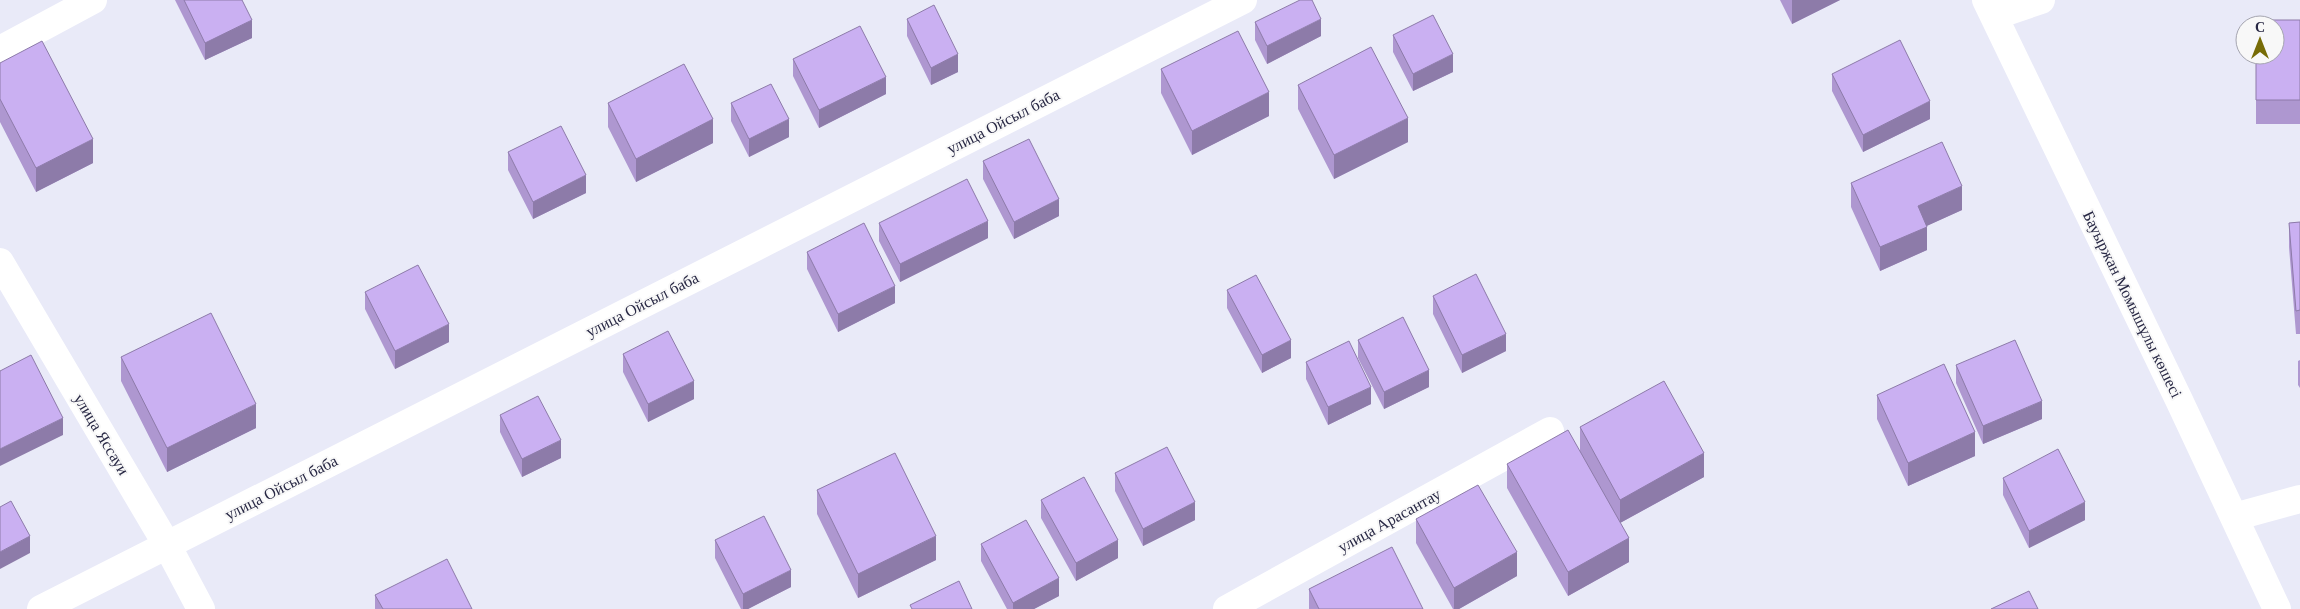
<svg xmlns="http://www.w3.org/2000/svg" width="2300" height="609" font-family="Georgia,serif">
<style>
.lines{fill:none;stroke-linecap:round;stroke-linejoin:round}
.minor{stroke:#fff;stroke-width:28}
.wall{fill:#ae97d0}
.shaded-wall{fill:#8d7ba9}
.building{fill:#cab0f2;stroke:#8d7ba9}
.labels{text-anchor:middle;stroke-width:4;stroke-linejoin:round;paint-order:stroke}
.street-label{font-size:16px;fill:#282844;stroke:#f8f8f8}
</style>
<rect width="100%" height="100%" fill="#e9eaf8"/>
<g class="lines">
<path class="minor" d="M 1986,0 L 2179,400 L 2277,609
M 1994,16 L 2041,0
M 0,50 L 93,0
M 0,262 L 167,545 L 201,609
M 2234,517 L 2300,499
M 41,609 L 1243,0
M 1227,609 L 1550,431"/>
</g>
<path class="wall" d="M 175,0 L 242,0 L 252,38 L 205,60 Z
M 1780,0 L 1840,0 L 1792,24 Z
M 907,19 L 958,72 L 931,85 L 907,36 Z
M 2300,20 L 2300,124 L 2256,124 L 2256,55 Z
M 1255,22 L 1321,36 L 1267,64 L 1255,40 Z
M 1393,35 L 1453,72 L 1413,91 L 1393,52 Z
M 793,59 L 886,94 L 819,128 L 793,76 Z
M 0,63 L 93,163 L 36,192 L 0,122 Z
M 1161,69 L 1269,116 L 1192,155 L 1161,93 Z
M 1832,74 L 1930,119 L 1863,152 L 1832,91 Z
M 1298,85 L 1408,142 L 1334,179 L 1298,109 Z
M 608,103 L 713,143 L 636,182 L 608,127 Z
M 731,103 L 789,137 L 749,157 L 731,121 Z
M 508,152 L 586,193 L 533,219 L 508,170 Z
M 983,161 L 1059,216 L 1014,239 L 983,179 Z
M 1851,183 L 1962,210 L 1926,226 L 1927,250 L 1880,271 L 1851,207 Z
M 2300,222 L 2300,334 L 2296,334 L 2289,247 L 2289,223 Z
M 879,223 L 988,238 L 900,282 L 879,241 Z
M 807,252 L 895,303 L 838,332 L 807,269 Z
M 1227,290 L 1291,358 L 1262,373 L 1227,308 Z
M 365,292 L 449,342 L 395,369 L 365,309 Z
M 1433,296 L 1506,351 L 1462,373 L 1433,314 Z
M 1358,340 L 1429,387 L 1384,409 L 1358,358 Z
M 623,354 L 694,399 L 648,422 L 623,372 Z
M 121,357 L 256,428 L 167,472 L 121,381 Z
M 2300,360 L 2300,388 L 2298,385 L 2298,361 Z
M 1306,362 L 1371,404 L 1328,425 L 1306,379 Z
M 1956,365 L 2042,419 L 1983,444 L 1956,383 Z
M 1877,395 L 1975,456 L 1908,486 L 1877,419 Z
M 500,415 L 561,458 L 522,477 L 500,432 Z
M 1580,427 L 1704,477 L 1620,523 L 1629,562 L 1568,596 L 1507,488 L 1507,464 L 1580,451 Z
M 1115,473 L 1195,520 L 1143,546 L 1115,491 Z
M 2003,478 L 2085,520 L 2029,548 L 2003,495 Z
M 817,490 L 936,560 L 858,598 L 817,514 Z
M 1041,500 L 1118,558 L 1076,581 L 1041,518 Z
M 1416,519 L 1517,576 L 1459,609 L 1453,609 L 1416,543 Z
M 715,540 L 791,587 L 748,609 L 741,609 L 715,558 Z
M 981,544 L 1059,596 L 1034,609 L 1007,609 L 981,561 Z
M 1309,589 L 1423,609 L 1309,609 Z
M 375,595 L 472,609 L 375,609 Z"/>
<path class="shaded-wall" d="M 1792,0 L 1840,0 L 1792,24 Z
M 1321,19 L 1321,36 L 1267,64 L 1267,46 Z
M 252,20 L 252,38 L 205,60 L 205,43 Z
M 958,54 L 958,72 L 931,85 L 931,68 Z
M 1453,54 L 1453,72 L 1413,91 L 1413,74 Z
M 886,77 L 886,94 L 819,128 L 819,110 Z
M 1269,92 L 1269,116 L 1192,155 L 1192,131 Z
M 1930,101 L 1930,119 L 1863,152 L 1863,135 Z
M 1408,118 L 1408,142 L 1334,179 L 1334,155 Z
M 713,119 L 713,143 L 636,182 L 636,159 Z
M 789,119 L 789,137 L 749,157 L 749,139 Z
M 93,139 L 93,163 L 36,192 L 36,168 Z
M 586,175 L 586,193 L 533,219 L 533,202 Z
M 1962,186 L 1962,210 L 1918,230 L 1918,206 Z
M 1059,199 L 1059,216 L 1014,239 L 1014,222 Z
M 988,221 L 988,238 L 900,282 L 900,264 Z
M 1927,227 L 1927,250 L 1880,271 L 1880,247 Z
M 895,286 L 895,303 L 838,332 L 838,314 Z
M 449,324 L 449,342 L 395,369 L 395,351 Z
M 1506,334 L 1506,351 L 1462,373 L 1462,355 Z
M 1291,340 L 1291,358 L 1262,373 L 1262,355 Z
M 1429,370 L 1429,387 L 1384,409 L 1384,392 Z
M 694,381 L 694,399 L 648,422 L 648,404 Z
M 1371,387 L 1371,404 L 1328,425 L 1328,407 Z
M 2042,401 L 2042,419 L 1983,444 L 1983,426 Z
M 256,404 L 256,428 L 167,472 L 167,448 Z
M 63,418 L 63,435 L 0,466 L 0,449 Z
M 1975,432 L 1975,456 L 1908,486 L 1908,463 Z
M 561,440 L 561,458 L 522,477 L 522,459 Z
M 1704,453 L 1704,477 L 1620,523 L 1620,500 Z
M 1195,502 L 1195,520 L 1143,546 L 1143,529 Z
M 2085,502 L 2085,520 L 2029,548 L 2029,531 Z
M 30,536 L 30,553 L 0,569 L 0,552 Z
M 936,536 L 936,560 L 858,598 L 858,574 Z
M 1629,538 L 1629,562 L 1568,596 L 1568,572 Z
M 1118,540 L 1118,558 L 1076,581 L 1076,563 Z
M 1517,552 L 1517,576 L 1459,609 L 1454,609 L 1454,588 Z
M 791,570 L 791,587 L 748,609 L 743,609 L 743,594 Z
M 1059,578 L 1059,596 L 1034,609 L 1013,609 L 1013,603 Z"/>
<path class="building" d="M 184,0 L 242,0 L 252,20 L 205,43 Z
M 1300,0 L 1312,0 L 1321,19 L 1267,46 L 1255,22 Z
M 934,5 L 958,54 L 931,68 L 907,19 Z
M 1433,15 L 1453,54 L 1413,74 L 1393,35 Z
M 2256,20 L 2300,20 L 2300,100 L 2256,100 L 2256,55 L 2275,55 L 2275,25 L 2256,25 Z
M 860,26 L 886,77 L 819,110 L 793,59 Z
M 1238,31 L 1269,92 L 1192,131 L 1161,69 Z
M 1900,40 L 1930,101 L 1863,135 L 1832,74 Z
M 42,41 L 93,139 L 36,168 L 0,99 L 0,63 Z
M 1371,47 L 1408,118 L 1334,155 L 1298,85 Z
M 684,64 L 713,119 L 636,159 L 608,103 Z
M 771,84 L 789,119 L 749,139 L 731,103 Z
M 561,126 L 586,175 L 533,202 L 508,152 Z
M 1029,139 L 1059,199 L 1014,222 L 983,161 Z
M 1942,142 L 1962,186 L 1918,206 L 1927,227 L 1880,247 L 1851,183 Z
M 967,179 L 988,221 L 900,264 L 879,223 Z
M 2300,222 L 2300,310 L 2296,311 L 2289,223 Z
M 864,223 L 895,286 L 838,314 L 807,252 Z
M 418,265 L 449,324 L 395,351 L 365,292 Z
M 1476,274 L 1506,334 L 1462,355 L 1433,296 Z
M 1256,275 L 1291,340 L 1262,355 L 1227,290 Z
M 211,313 L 256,404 L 167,448 L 121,357 Z
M 1403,317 L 1429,370 L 1384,392 L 1358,340 Z
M 668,331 L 694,381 L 648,404 L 623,354 Z
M 2015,340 L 2042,401 L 1983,426 L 1956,365 Z
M 1349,341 L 1371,387 L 1328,407 L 1306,362 Z
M 31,355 L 63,418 L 0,449 L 0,371 Z
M 1944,364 L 1975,432 L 1908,463 L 1877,395 Z
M 1664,381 L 1704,453 L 1620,500 L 1580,427 Z
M 538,396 L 561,440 L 522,459 L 500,415 Z
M 1568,430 L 1629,538 L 1568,572 L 1507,464 Z
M 1167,447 L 1195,502 L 1143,529 L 1115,473 Z
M 2058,449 L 2085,502 L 2029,531 L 2003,478 Z
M 895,453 L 936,536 L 858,574 L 817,490 Z
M 1084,477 L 1118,540 L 1076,563 L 1041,500 Z
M 1478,485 L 1517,552 L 1454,588 L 1416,519 Z
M 11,501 L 30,536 L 0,552 L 0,507 Z
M 764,516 L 791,570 L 743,594 L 715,540 Z
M 1026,520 L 1059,578 L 1013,603 L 981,544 Z
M 1392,547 L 1423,609 L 1319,609 L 1309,589 Z
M 447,559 L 472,609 L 383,609 L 375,595 Z
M 959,581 L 972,609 L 912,609 L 910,605 Z
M 2029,591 L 2038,609 L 1991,609 Z"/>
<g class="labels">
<g class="street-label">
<text transform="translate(1003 121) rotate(-27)" y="6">улица Ойсыл баба</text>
<text transform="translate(642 304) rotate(-27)" y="6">улица Ойсыл баба</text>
<text transform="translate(2133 304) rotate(64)" y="6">Бауыржан Момышұлы көшесі</text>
<text transform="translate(102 434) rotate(59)" y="6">улица Яссауи</text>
<text transform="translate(281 487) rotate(-27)" y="6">улица Ойсыл баба</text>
<text transform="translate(1389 520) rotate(-29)" y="6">улица Арасантау</text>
</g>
</g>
<g transform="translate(2260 40)"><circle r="24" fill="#f8f8f8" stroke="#a5a5b0"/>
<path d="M0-4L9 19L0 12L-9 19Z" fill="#776c07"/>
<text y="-8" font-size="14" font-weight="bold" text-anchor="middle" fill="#282844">С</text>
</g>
</svg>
